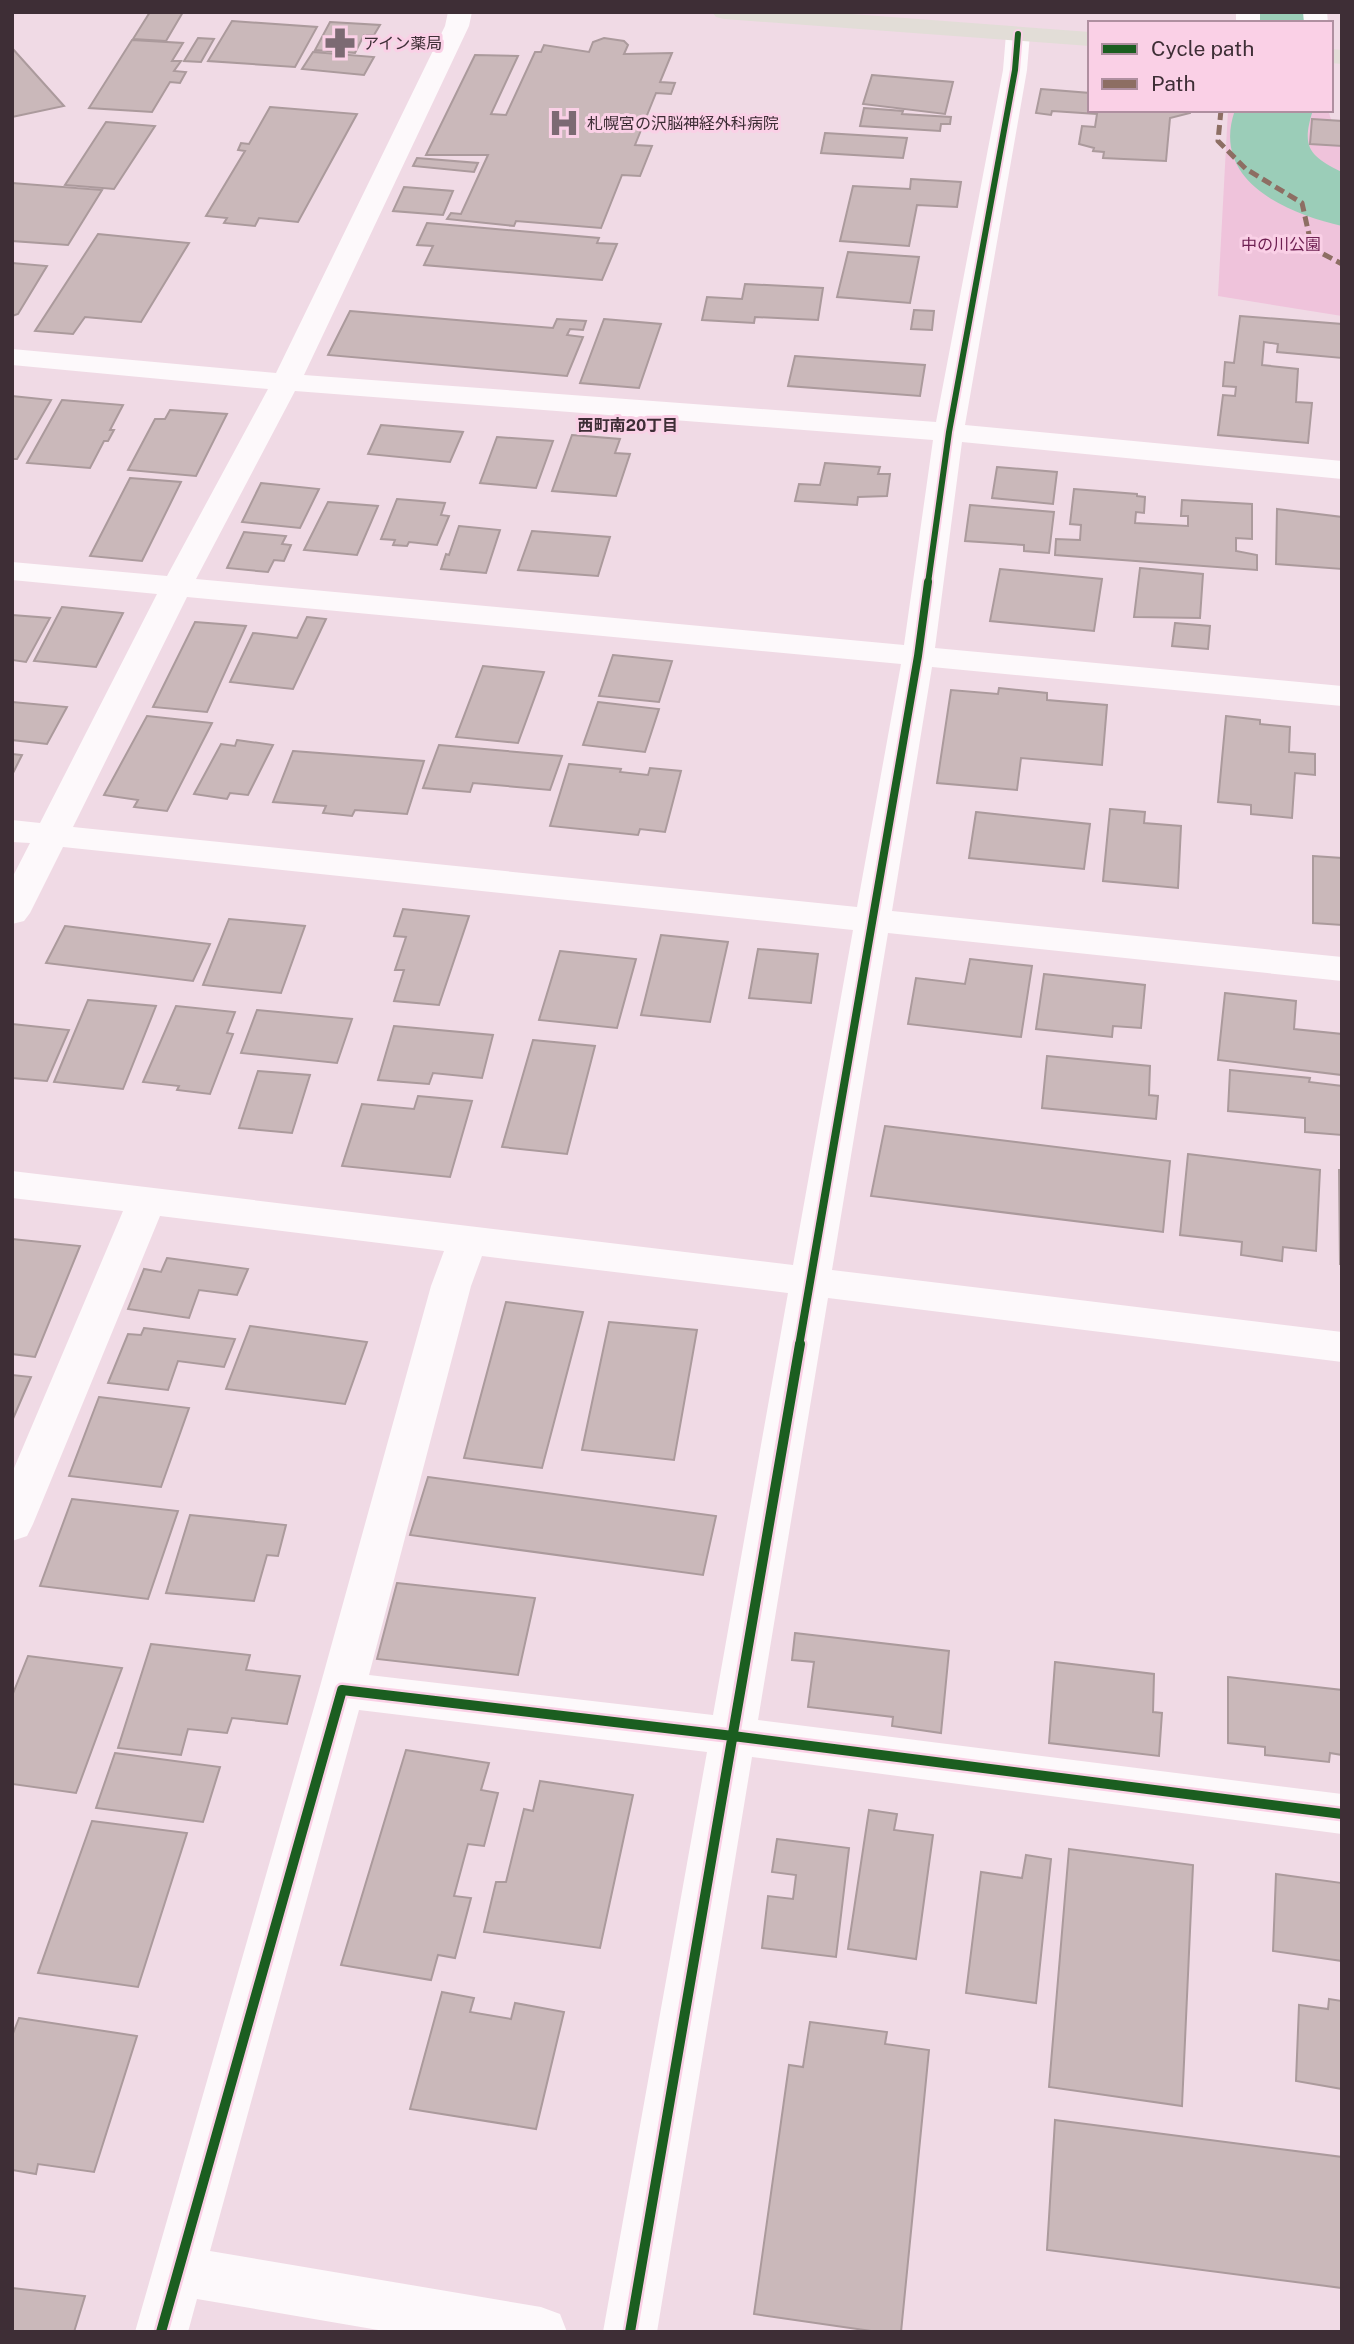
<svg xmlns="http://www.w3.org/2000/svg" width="1354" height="2344" font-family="'Public Sans','Noto Sans JP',sans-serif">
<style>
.green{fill:#efc3db}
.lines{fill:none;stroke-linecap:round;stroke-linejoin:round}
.river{fill:#9bcdb8;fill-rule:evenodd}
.building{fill:#cab8ba;stroke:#ab9a9c;stroke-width:2}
.minor{fill:#fdf9fb;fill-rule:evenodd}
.major{fill:#e2ddd7;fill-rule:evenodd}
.quiet{stroke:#8d6e63;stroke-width:5;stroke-dasharray:10 5;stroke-linecap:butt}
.cycleway-far2-casing{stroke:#fad0e6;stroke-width:10}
.cycleway-far1-casing{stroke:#fad0e6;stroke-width:12}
.cycleway-casing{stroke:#fad0e6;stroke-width:15}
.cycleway-far2{stroke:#1b5e20;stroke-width:6}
.cycleway-far1{stroke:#1b5e20;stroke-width:8}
.cycleway{stroke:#1b5e20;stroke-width:10}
.labels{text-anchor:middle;stroke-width:6;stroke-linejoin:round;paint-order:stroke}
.far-poi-label{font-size:16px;fill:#3e2e36;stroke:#fad0e6;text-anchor:start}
.far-park-label{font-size:16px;fill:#6e2052;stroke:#fad0e6}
.far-neighbourhood-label{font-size:16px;font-weight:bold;fill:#3e2e36;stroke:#fad0e6}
</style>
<rect width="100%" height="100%" fill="#f0dae5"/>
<path class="green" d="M 1228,110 L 1328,110 L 1342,153 L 1342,316 L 1218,296 Z"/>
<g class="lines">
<path class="river" d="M 1242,12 L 1316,12 L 1313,23 L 1245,23 Z
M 1235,110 L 1313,110 C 1301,147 1309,156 1342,172 L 1342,226 C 1286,213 1210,181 1235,110 Z"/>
</g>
<path class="building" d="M 150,12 L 183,12 L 166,41 L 133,39 Z
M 232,21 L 317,27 L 295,67 L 208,61 Z
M 330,22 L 380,25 L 374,35 L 364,35 L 355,53 L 315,50 Z
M 198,38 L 214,39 L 201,62 L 184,61 Z
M 604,38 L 624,41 L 628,45 L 624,54 L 672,53 L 660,82 L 675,83 L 671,94 L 656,93 L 635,145 L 652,146 L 640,176 L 622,175 L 601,228 L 516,221 L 514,226 L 447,219 L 451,213 L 461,214 L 488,155 L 426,155 L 475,55 L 518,56 L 491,114 L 506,115 L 535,52 L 541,52 L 544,45 L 589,52 L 593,42 Z
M 132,40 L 183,43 L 172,61 L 181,61 L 174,71 L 186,72 L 180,83 L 170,82 L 152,112 L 89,108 Z
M 12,48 L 64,106 L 12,117 Z
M 313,52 L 374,57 L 364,75 L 302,69 Z
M 872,75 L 953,82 L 945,114 L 863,104 Z
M 1041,89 L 1090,93 L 1090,110 L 1190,110 L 1190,113 L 1170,118 L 1166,161 L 1103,158 L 1104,152 L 1093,151 L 1094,148 L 1079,144 L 1082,126 L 1095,127 L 1097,114 L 1052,111 L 1051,115 L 1036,113 Z
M 270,107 L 357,114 L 298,222 L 259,218 L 255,226 L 224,223 L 227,218 L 206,216 L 245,151 L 238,150 L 241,143 L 249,144 Z
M 864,108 L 903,111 L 902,114 L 951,117 L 950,124 L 941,124 L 940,131 L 860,126 Z
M 1312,119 L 1342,121 L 1342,146 L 1310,144 Z
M 106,122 L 155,126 L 114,189 L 65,185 Z
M 825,133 L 907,138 L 903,158 L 821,153 Z
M 417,158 L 478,163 L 474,172 L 413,166 Z
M 911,179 L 961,182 L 957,207 L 917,205 L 909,246 L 840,241 L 853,186 L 910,189 Z
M 12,183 L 102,190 L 68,245 L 12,241 Z
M 404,187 L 453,191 L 443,215 L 393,211 Z
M 427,223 L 599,238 L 597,243 L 617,244 L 602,280 L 424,265 L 433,246 L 417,245 Z
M 98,234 L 189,243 L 141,322 L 85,317 L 73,334 L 35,331 Z
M 848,252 L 919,257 L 910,303 L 837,297 Z
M 12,263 L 47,266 L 18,314 L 12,316 Z
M 745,284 L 823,288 L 818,320 L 755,317 L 754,323 L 702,320 L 707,297 L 742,299 Z
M 914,310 L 934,311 L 932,330 L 911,329 Z
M 350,311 L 553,328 L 557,319 L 586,321 L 583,330 L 570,329 L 567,335 L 583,337 L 567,376 L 328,355 Z
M 1240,316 L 1342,324 L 1342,358 L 1277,352 L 1278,344 L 1264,342 L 1262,365 L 1298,369 L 1296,402 L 1312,403 L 1308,443 L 1218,435 L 1223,395 L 1235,396 L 1236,387 L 1223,386 L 1225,362 L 1234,363 Z
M 604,319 L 661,324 L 639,388 L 580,383 Z
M 795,356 L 925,365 L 920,396 L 788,386 Z
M 12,396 L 51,400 L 17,459 L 12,459 Z
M 62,400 L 123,405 L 110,430 L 114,430 L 108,441 L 104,441 L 90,468 L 27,463 Z
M 170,410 L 227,414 L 196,476 L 128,470 L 155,419 L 165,419 Z
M 381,425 L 463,432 L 450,462 L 368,454 Z
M 572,435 L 620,439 L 615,453 L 630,454 L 616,496 L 552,491 Z
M 497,437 L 553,441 L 536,488 L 480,483 Z
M 825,463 L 880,467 L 878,474 L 890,474 L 887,496 L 858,497 L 857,505 L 795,501 L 799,484 L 820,485 Z
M 997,467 L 1057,472 L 1053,504 L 992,498 Z
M 130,478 L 181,482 L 142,561 L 90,556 Z
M 261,483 L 319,489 L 300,528 L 242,522 Z
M 1074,489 L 1137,494 L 1137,496 L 1145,497 L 1144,513 L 1136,512 L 1135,523 L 1188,526 L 1188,516 L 1181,516 L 1182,500 L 1252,504 L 1252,539 L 1236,538 L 1236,551 L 1257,555 L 1257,570 L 1055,555 L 1056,539 L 1080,540 L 1081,525 L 1070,524 Z
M 397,499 L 445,503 L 441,515 L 449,516 L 437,545 L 409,542 L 407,546 L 393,545 L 395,540 L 381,539 Z
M 328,502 L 378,506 L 357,555 L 304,550 Z
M 970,505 L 1054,512 L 1049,553 L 1024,551 L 1024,545 L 965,541 Z
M 1277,509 L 1342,517 L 1342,569 L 1276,564 Z
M 459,526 L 500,530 L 486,573 L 441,569 L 446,554 L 449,555 Z
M 532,531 L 610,537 L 598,576 L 518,570 Z
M 244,532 L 286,536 L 282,544 L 291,545 L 284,561 L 274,560 L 268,572 L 227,568 Z
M 1140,568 L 1203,574 L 1200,618 L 1134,617 Z
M 1000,569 L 1102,579 L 1094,631 L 990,621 Z
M 62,607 L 123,613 L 96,667 L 34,661 Z
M 12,615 L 50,618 L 26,662 L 12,660 Z
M 307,617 L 326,619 L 293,689 L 230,682 L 253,633 L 297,638 Z
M 195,622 L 246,626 L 207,712 L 153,707 Z
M 1175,623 L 1210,626 L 1208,649 L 1172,646 Z
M 613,655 L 672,661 L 659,702 L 599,696 Z
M 483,666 L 544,672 L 518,743 L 456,737 Z
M 999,688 L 1047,693 L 1047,700 L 1107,705 L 1102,765 L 1021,758 L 1017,790 L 937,783 L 951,690 L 998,694 Z
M 12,702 L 67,707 L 47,744 L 12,740 Z
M 598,702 L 659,709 L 645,752 L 583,745 Z
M 147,716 L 212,723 L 167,811 L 134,807 L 138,800 L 104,795 Z
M 1226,716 L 1260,720 L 1260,724 L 1290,727 L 1289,752 L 1315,754 L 1315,775 L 1295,773 L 1292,818 L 1251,814 L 1251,805 L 1218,802 Z
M 237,740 L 273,745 L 248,795 L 230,793 L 227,799 L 194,794 L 221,744 L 235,746 Z
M 439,745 L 562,756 L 550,790 L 473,783 L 470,792 L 423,788 Z
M 293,751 L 424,761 L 407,814 L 355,810 L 352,816 L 323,813 L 326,806 L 273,802 Z
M 12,754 L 22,755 L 12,775 Z
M 569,764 L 621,769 L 620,772 L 648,775 L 650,768 L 681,771 L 665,832 L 640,829 L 638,835 L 550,826 Z
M 1110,809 L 1145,812 L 1144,823 L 1181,826 L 1178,888 L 1103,881 Z
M 976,812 L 1090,824 L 1084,869 L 969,858 Z
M 1313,856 L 1342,858 L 1342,925 L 1313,923 Z
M 403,909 L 469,916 L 439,1005 L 394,1001 L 404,970 L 395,970 L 406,937 L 394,936 Z
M 229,919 L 305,926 L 281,993 L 203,985 Z
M 65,926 L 210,944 L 193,981 L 46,963 Z
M 661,935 L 728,942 L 710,1022 L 641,1015 Z
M 758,949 L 818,954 L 811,1003 L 749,998 Z
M 560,951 L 636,959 L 617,1028 L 539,1020 Z
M 970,959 L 1032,966 L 1021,1037 L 908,1024 L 916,978 L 965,984 Z
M 1044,974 L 1145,985 L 1141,1028 L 1113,1026 L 1112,1037 L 1036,1029 Z
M 1225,993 L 1296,1001 L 1294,1029 L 1342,1034 L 1342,1075 L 1218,1060 Z
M 88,1000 L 156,1006 L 123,1089 L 54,1082 Z
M 176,1006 L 235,1012 L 227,1033 L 233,1034 L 210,1094 L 177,1090 L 179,1086 L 143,1082 Z
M 257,1010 L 352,1019 L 337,1063 L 241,1053 Z
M 12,1024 L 69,1030 L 47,1081 L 12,1078 Z
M 394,1026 L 493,1035 L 482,1078 L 433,1073 L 429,1084 L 378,1080 Z
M 533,1040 L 595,1046 L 567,1154 L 502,1147 Z
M 1047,1056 L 1150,1066 L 1149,1095 L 1158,1096 L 1156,1119 L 1042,1108 Z
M 1230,1070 L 1310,1078 L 1309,1082 L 1342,1086 L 1342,1135 L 1305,1132 L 1305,1118 L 1228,1111 Z
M 258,1071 L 310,1075 L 292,1133 L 239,1128 Z
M 418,1096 L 472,1101 L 450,1177 L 342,1166 L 362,1104 L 414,1109 Z
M 885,1126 L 1170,1161 L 1163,1232 L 871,1196 Z
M 1188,1154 L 1320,1170 L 1316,1251 L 1283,1247 L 1282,1261 L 1241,1255 L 1242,1242 L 1180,1235 Z
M 1339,1170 L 1342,1170 L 1342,1264 L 1340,1264 Z
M 12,1239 L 80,1246 L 35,1357 L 12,1354 Z
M 167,1258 L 248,1269 L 237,1295 L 199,1290 L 189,1318 L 128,1309 L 144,1269 L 161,1272 Z
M 506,1302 L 583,1312 L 542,1468 L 464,1458 Z
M 609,1322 L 697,1330 L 674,1460 L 582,1450 Z
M 250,1326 L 367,1342 L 345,1404 L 226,1389 Z
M 144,1328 L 235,1339 L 224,1367 L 178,1361 L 168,1390 L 108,1383 L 128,1334 L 141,1335 Z
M 12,1375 L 31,1377 L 12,1421 Z
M 99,1397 L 189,1408 L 161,1487 L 69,1476 Z
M 428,1477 L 716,1516 L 703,1575 L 410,1535 Z
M 72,1499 L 178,1511 L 148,1599 L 40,1586 Z
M 190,1515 L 286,1525 L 278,1556 L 267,1555 L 254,1601 L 166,1593 Z
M 397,1583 L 535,1598 L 518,1675 L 377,1659 Z
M 795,1633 L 949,1651 L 941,1733 L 892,1726 L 893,1717 L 808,1707 L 814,1662 L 792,1660 Z
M 151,1644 L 250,1655 L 246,1670 L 300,1676 L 287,1724 L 232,1718 L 227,1733 L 188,1729 L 181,1755 L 118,1748 Z
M 28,1656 L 122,1668 L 76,1793 L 12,1784 L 12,1696 Z
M 1055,1662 L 1154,1674 L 1153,1712 L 1162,1713 L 1159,1756 L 1049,1743 Z
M 1228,1677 L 1342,1690 L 1342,1755 L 1330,1753 L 1329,1762 L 1265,1755 L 1265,1747 L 1228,1743 Z
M 406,1750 L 489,1763 L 481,1790 L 498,1793 L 484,1846 L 468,1844 L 454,1896 L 471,1898 L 455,1958 L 438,1955 L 431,1980 L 341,1965 Z
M 115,1753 L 220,1767 L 203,1822 L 96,1808 Z
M 540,1781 L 633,1795 L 600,1948 L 484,1932 L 496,1882 L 506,1882 L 524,1809 L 533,1811 Z
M 869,1810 L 897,1814 L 894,1830 L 933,1835 L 916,1959 L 848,1949 Z
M 92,1821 L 187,1833 L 138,1987 L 38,1973 Z
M 777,1839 L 849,1848 L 836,1957 L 762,1948 L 768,1896 L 793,1899 L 796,1875 L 772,1872 Z
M 1069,1849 L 1193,1865 L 1182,2106 L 1049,2087 Z
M 1026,1855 L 1051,1859 L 1036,2003 L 966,1993 L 981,1872 L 1022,1878 Z
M 1276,1874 L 1342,1883 L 1342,1961 L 1273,1951 Z
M 442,1992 L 474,1998 L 470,2012 L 511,2019 L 515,2003 L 564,2012 L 536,2129 L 410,2109 Z
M 1329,1999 L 1342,2001 L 1342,2089 L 1296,2081 L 1299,2005 L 1328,2009 Z
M 19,2018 L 137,2036 L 94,2172 L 38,2164 L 36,2174 L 12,2170 L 12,2036 Z
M 810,2022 L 887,2032 L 885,2044 L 929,2050 L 901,2332 L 878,2332 L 754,2314 L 789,2065 L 803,2067 Z
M 1055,2120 L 1342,2157 L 1342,2288 L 1047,2250 Z
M 12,2288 L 85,2296 L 74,2332 L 12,2332 Z"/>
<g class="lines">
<path class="minor" d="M 448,12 L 472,12 L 469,26 L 304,375 L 936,422 L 1003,70 L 1006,34 L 1009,29 L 1018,27 L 1027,29 L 1030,34 L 1027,70 L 965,425 L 1342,461 L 1342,479 L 962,442 L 935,648 L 1342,686 L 1342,706 L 932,667 L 892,911 L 1342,957 L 1342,981 L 888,933 L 832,1270 L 1342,1332 L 1342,1362 L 828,1298 L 758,1720 L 1342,1794 L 1342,1834 L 752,1757 L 657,2332 L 603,2332 L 707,1752 L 359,1710 L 210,2251 L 541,2307 L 560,2314 L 567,2332 L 390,2332 L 197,2299 L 188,2332 L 135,2332 L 319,1690 L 431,1286 L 444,1251 L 160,1216 L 33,1524 L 27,1536 L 12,1541 L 12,1473 L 123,1211 L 12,1198 L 12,1171 L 793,1265 L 853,930 L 63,847 L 30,913 L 24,921 L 12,924 L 12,878 L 30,843 L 12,842 L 12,820 L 40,823 L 157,594 L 12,580 L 12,562 L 167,576 L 268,389 L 12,365 L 12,349 L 276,373 L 445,26 ZM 295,391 L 933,440 L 904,645 L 196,579 ZM 187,597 L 901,664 L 857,907 L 73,827 ZM 482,1256 L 788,1293 L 713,1715 L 369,1675 L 471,1286 Z
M 1236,12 L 1260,12 L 1260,23 L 1236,23 Z
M 1303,12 L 1327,12 L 1328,23 L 1304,23 Z"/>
<path class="major" d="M 712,12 L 825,12 L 1090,32 L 1090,46 L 724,19 L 716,17 Z
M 1331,49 L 1342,50 L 1342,64 L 1331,63 Z"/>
<path class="quiet" d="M 1221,110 L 1218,141 L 1246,169 L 1302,203 L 1312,248 L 1342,264"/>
<g class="cycleway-far2-casing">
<path id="cycleway-far2" d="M 928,583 L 949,432 L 1015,70 L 1018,34"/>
</g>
<g class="cycleway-far1-casing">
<path id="cycleway-far1" d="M 799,1346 L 918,656 L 928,582"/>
</g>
<g class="cycleway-casing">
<path id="cycleway" d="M 161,2332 L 342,1690 L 733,1736 L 1342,1814
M 630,2332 L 800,1344"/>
</g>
<use href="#cycleway-far2" class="cycleway-far2"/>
<use href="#cycleway-far1" class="cycleway-far1"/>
<use href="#cycleway" class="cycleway"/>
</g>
<defs>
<g id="pharmacy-bare" transform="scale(2.415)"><path d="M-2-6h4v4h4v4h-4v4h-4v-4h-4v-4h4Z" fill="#7c6a73" stroke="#fad0e6" stroke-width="2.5" paint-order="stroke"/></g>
<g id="hospital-bare" transform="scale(2.415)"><path d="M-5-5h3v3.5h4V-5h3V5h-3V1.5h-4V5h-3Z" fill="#7c6a73" stroke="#fad0e6" stroke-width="2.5" paint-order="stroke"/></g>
</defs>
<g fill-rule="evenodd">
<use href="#pharmacy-bare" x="340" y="43"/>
<use href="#hospital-bare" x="564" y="123"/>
</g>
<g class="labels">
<g class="far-poi-label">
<text x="363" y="49">アイン薬局</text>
<text x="587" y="129">札幌宮の沢脳神経外科病院</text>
</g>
<g class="far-park-label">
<text x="1281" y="250">中の川公園</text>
</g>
<g class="far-neighbourhood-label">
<text x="628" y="431">西町南20丁目</text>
</g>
</g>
<rect width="1354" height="2344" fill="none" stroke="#3e2e36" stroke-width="28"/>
<rect x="1088" y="21" width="245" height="91" fill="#fad0e6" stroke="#af8fa0" stroke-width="2"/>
<rect x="1102" y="44" width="35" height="10" fill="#1b5e20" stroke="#af8fa0" stroke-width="2"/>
<text x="1151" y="56" font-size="21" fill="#3e2e36">Cycle path</text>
<rect x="1102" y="79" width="35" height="10" fill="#8d6e63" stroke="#af8fa0" stroke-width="2"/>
<text x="1151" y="91" font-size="21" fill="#3e2e36">Path</text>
</svg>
